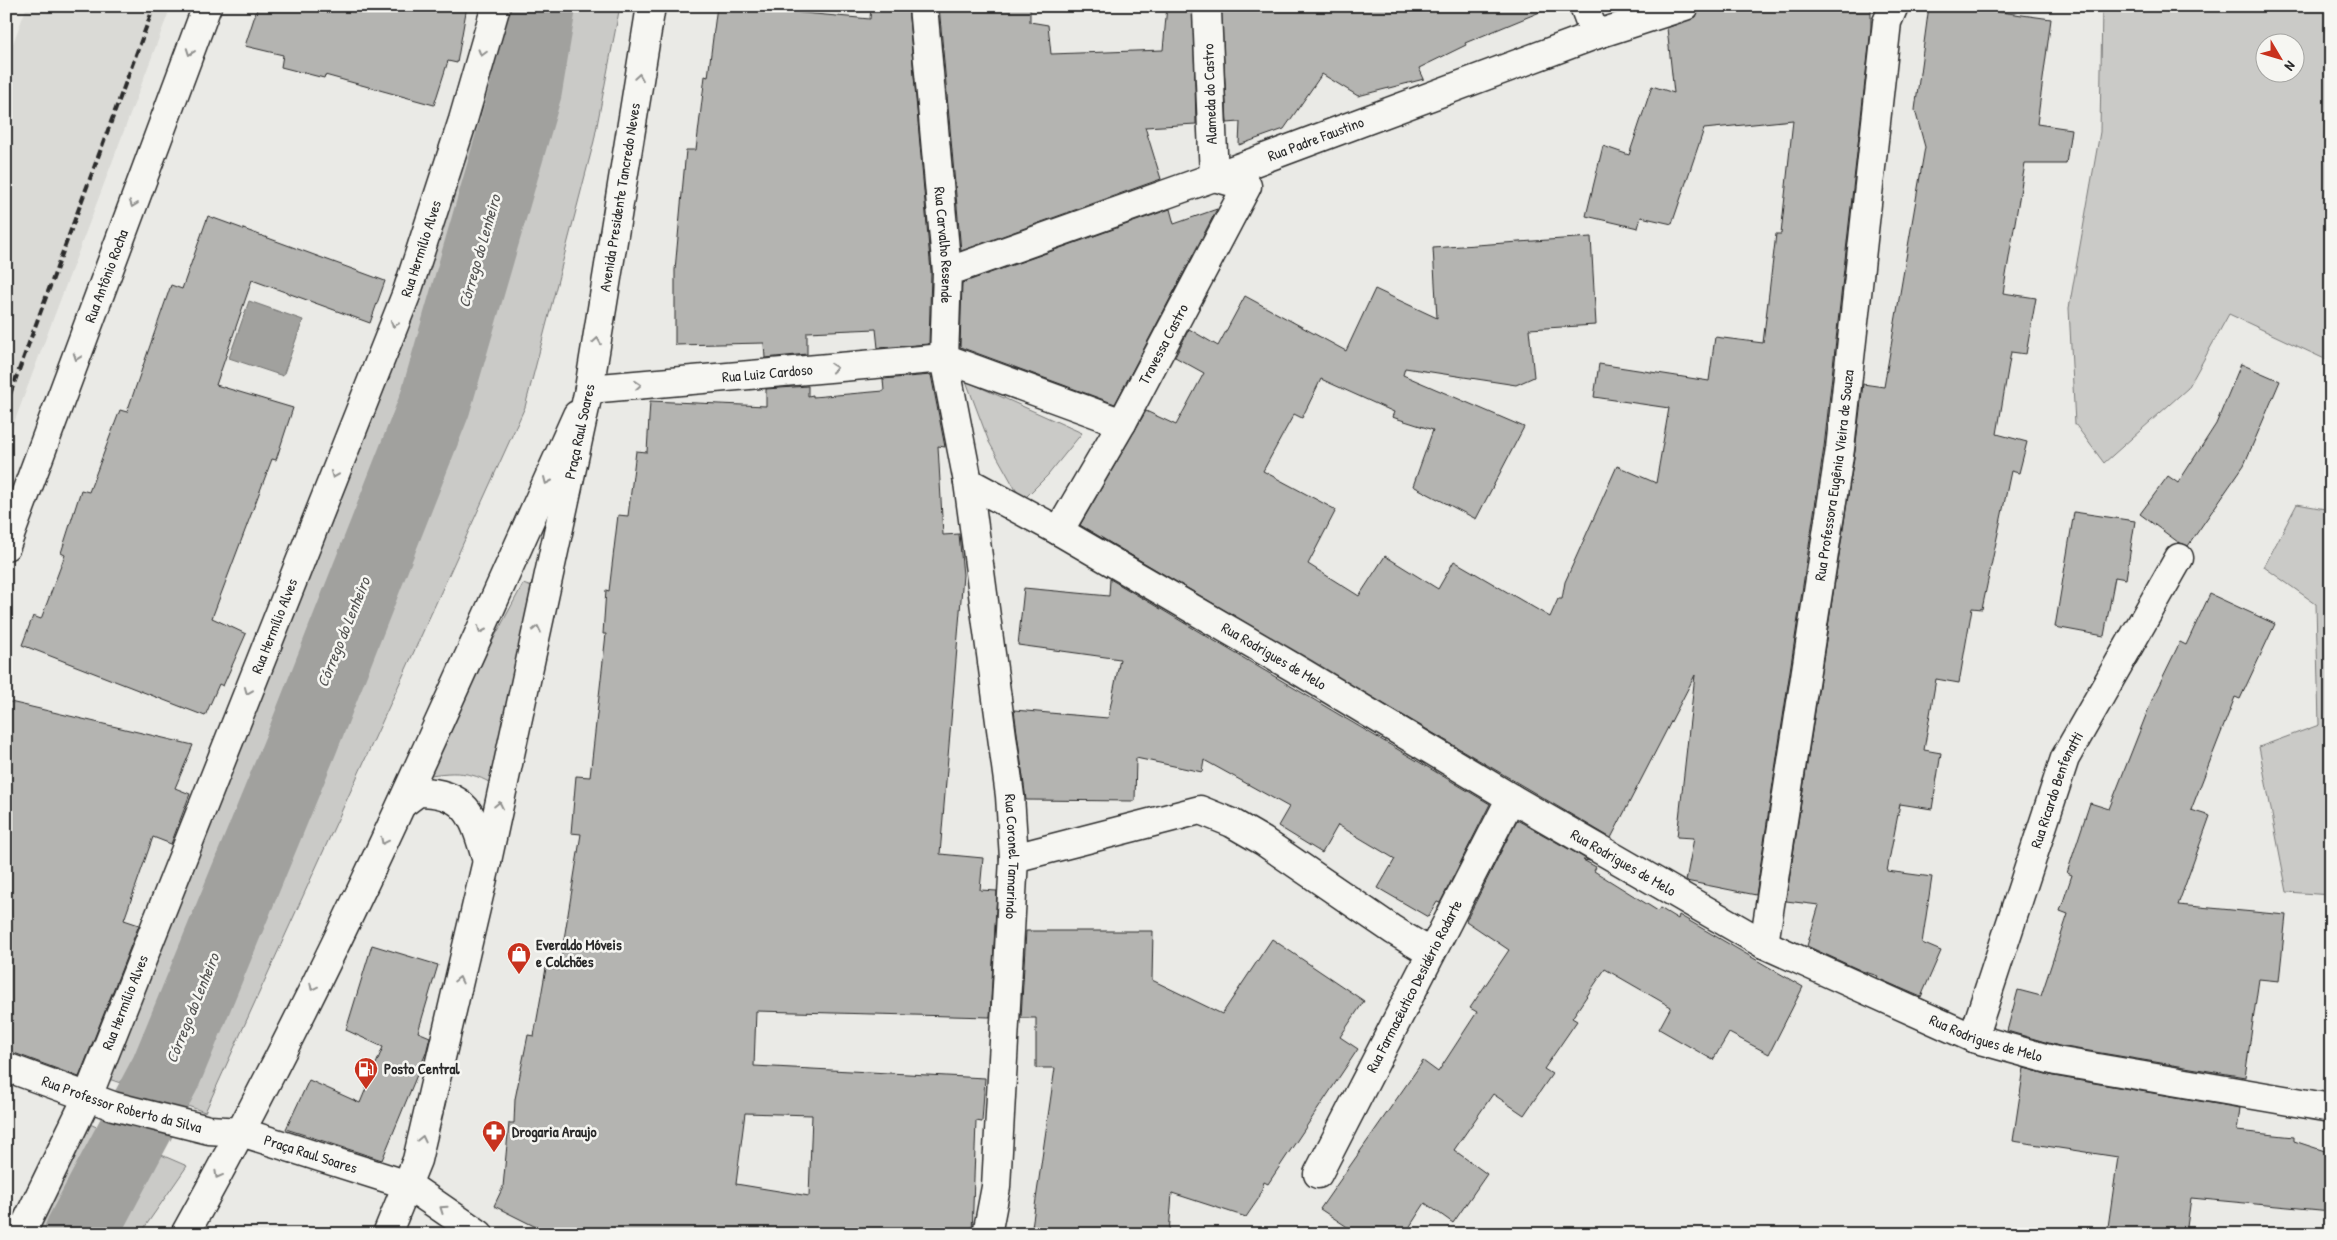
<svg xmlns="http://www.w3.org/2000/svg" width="2337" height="1240" font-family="'Patrick Hand',sans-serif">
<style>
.built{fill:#dadad6}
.green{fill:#cacac7;stroke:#7a7a79;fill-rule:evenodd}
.water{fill:#a1a19e;stroke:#727270}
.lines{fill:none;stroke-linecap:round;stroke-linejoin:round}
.river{stroke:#a1a19e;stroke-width:72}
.building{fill:#b4b4b1;stroke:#2b2b2b;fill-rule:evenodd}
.minor-casing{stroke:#2b2b2b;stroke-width:31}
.tertiary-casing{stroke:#2b2b2b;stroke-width:31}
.trunk-casing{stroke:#2b2b2b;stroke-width:31}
.minor{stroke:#f6f6f2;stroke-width:28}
.tertiary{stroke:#f6f6f2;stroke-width:28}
.trunk{stroke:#f6f6f2;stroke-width:28}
.rail{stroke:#2b2b2b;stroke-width:4;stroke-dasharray:8 4;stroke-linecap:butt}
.oneway{stroke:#90908e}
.labels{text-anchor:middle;stroke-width:5;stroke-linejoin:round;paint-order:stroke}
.street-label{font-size:15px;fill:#2b2b2b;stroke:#f6f6f2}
.poi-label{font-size:15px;font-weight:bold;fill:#2b2b2b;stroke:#f6f6f2;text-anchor:start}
.water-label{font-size:16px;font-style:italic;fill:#545453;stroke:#f6f6f2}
</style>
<rect width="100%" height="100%" fill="#eaeae6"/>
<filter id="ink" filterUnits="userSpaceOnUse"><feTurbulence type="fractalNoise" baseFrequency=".02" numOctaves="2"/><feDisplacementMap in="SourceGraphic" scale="10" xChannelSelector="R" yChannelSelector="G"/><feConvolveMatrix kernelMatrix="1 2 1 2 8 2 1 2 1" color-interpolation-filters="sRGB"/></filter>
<g filter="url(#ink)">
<path class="built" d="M 27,6 L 171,6 L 6,444 L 6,62 Z"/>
<path class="green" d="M 505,6 L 620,6 L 594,141 L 525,407 L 205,1112 L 103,1077 Z
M 2102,6 L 2331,6 L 2331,362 L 2229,314 L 2188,388 L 2104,463 L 2075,424 L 2069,308 L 2100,132 ZM 2264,42 L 2294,42 L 2294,72 L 2264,72 Z
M 966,381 L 1082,433 L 1048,475 L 1022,501 L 989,442 Z
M 2297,504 L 2331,510 L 2331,895 L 2287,892 L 2259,747 L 2319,725 L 2316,604 L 2264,567 Z
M 523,584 L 532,587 L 500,790 C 475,769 451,771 420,777 Z
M 85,1122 L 187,1166 L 140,1234 L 23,1234 Z"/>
<path class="water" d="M 249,301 L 303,320 L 283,376 L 229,358 Z"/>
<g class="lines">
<path class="river" d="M 80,1234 L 166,1072 L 302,742 L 435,404 L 526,90 L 540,6"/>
</g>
<path class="building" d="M 258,6 L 467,6 L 457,63 L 448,61 L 434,105 L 325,75 L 324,78 L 281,67 L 283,55 L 245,46 Z
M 717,6 L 793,6 L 792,12 L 870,19 L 871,6 L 908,6 L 931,272 L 929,344 L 878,348 L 876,329 L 807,332 L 807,354 L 765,358 L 764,343 L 675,345 L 675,270 L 686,150 L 696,150 L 705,76 L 708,77 Z
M 939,6 L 1030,6 L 1030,22 L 1048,25 L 1051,54 L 1163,50 L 1167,6 L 1193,6 L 1196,124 L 1145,127 L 1161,179 L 961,251 Z
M 1221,6 L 1552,6 L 1552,7 L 1465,43 L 1466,45 L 1419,68 L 1424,79 L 1358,96 L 1322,74 L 1284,129 L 1239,145 L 1240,122 L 1227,123 Z
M 1700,6 L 1736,6 L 1737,11 L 1787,6 L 1871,6 L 1871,28 L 1824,447 L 1756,895 L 1686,881 L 1694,838 L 1677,837 L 1695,675 L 1611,838 L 1080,525 L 1146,411 L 1176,425 L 1204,373 L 1175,357 L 1189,329 L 1218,346 L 1245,296 L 1346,351 L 1375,289 L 1437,318 L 1433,248 L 1591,237 L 1596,325 L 1529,329 L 1534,377 L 1516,385 L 1405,368 L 1403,375 L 1524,427 L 1476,519 L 1413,486 L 1433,430 L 1392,417 L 1394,412 L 1321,379 L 1302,418 L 1294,414 L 1263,471 L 1336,510 L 1308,564 L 1359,596 L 1385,556 L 1438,589 L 1454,561 L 1550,617 L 1558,599 L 1562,599 L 1565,582 L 1617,466 L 1656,483 L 1669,408 L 1594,397 L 1599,364 L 1709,381 L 1715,337 L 1763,343 L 1776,234 L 1781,234 L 1793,120 L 1704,129 L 1672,224 L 1641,217 L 1638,228 L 1586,216 L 1603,146 L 1629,155 L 1652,86 L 1674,93 L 1667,28 L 1696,17 Z
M 1929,6 L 1957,6 L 2051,19 L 2037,124 L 2071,129 L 2066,164 L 2025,164 L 2003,293 L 2036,298 L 2026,354 L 2011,352 L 1997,434 L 2027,442 L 2019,473 L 2011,471 L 1982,609 L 1972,608 L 1959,683 L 1936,679 L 1924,750 L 1941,753 L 1932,809 L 1900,804 L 1887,871 L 1932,877 L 1922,943 L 1941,951 L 1921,997 L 1877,978 L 1878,976 L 1862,971 L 1807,946 L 1819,905 L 1786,901 L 1855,451 L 1863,384 L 1884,387 L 1925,147 L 1915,110 Z
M 1170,209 L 1174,224 L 1217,209 L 1115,404 L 960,347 L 962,283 Z
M 208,216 L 385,281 L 370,323 L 252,280 L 216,385 L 293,408 L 276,460 L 272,459 L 212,618 L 246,634 L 223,686 L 219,684 L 205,716 L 22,645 L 33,616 L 41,619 L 65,555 L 61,553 L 81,490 L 89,492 L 120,410 L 127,412 L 171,285 L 182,289 Z
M 2241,364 L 2280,381 L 2244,465 L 2188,546 L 2178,542 L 2140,514 L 2168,476 L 2178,483 L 2216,424 Z
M 931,375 L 945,447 L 938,446 L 943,535 L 959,534 L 963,575 L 940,854 L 983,858 L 980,890 L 997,891 L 990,1017 L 756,1011 L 754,1066 L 985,1078 L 982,1122 L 976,1121 L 972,1234 L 761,1230 L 761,1234 L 550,1234 L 494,1206 L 503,1187 L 509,1123 L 514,1123 L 515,1099 L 528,1035 L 534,1036 L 546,968 L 559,970 L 581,834 L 571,833 L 576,776 L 590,777 L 606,634 L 603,634 L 606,590 L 609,591 L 618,515 L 628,516 L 636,451 L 647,452 L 650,401 L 766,406 L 766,389 L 808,386 L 808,396 L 813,395 L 813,397 L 884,391 L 883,379 ZM 745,1113 L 812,1115 L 809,1196 L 736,1184 Z
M 2074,512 L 2135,521 L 2126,579 L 2115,577 L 2104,636 L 2055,627 Z
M 1110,579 L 1490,804 L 1440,903 L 1437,902 L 1428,917 L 1378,888 L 1395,859 L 1338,825 L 1322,853 L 1278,826 L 1289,807 L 1204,760 L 1202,772 L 1136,758 L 1135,801 L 1026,800 L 1014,710 L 1108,718 L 1120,659 L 1018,645 L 1024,588 L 1109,596 Z
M 2210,594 L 2275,624 L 2240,699 L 2235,697 L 2191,810 L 2210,816 L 2178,905 L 2286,915 L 2279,981 L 2259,979 L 2245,1077 L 2059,1046 L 2007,1031 L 2018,990 L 2041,996 L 2068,914 L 2060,911 L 2072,875 L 2067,873 L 2090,803 L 2109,809 L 2154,695 L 2180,642 L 2186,645 Z
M 6,701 L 193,745 L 175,788 L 190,794 L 171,844 L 153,837 L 124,920 L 139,925 L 79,1077 L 6,1050 Z
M 1517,820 L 1590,861 L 1583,860 L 1596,867 L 1594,871 L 1658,911 L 1660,908 L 1678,919 L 1679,915 L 1803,987 L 1769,1054 L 1729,1033 L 1713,1060 L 1659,1029 L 1671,1007 L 1605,969 L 1572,1018 L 1577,1021 L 1544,1069 L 1552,1074 L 1524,1115 L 1493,1094 L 1454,1150 L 1487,1174 L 1453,1223 L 1425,1203 L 1405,1234 L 1358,1234 L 1320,1209 L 1423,1061 L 1438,1072 L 1477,1012 L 1470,1008 L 1509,950 L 1466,921 Z
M 1026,931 L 1153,931 L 1152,980 L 1222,1014 L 1272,939 L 1364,1001 L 1340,1037 L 1358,1049 L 1268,1184 L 1264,1182 L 1259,1198 L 1246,1217 L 1172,1193 L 1169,1234 L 1031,1234 L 1055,1068 L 1036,1068 L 1036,1018 L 1021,1018 Z
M 372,945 L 438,965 L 418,1032 L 430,1037 L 426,1053 L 382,1160 L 286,1129 L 309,1080 L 360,1103 L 383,1047 L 346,1030 Z
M 2024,1068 L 2053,1076 L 2240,1108 L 2237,1131 L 2294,1137 L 2294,1141 L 2331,1153 L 2331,1211 L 2191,1198 L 2186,1234 L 2107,1234 L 2118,1157 L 2013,1141 Z"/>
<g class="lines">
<g class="minor-casing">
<g id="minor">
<path id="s1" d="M 923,6 L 947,272 L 944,358 L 1122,423"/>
<path d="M 1584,6 L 1595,35"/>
<path id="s2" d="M 947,272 L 1214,177 L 1595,35 L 1685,6"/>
<path id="s3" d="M 1059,531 L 1122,423 L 1247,186 L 1214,177 L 1207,11"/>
<path d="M 402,804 L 418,792 C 469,792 474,818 487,861"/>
<path d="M 1014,858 L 1200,810 L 1232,823 L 1263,841 L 1393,930 L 1431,953"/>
<path id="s4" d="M 1764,944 L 1840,449 L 1887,22 L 1894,6"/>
<path id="s5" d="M 1973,1038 L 2065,758 L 2179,558"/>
<path id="s6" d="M 6,1067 L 113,1106 L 209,1130 L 241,1132 L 408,1185 L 479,1234"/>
<path id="s7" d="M 1318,1174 L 1511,798"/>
<path id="s8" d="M 21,1234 L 88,1096 L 406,295 L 463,120 L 496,6"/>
<path d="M 185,1234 C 333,970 453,691 577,415"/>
</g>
</g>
<g class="tertiary-casing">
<g id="tertiary">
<path id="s9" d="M 589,389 L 944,358 L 968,482 L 1010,796 L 1014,858 L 996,1187 L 987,1234"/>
<path id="s10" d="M 968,482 L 1059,531 L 1303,673 L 1511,798 L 1764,944 L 1973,1038 L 2056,1061 L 2331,1108"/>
</g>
</g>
<g class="trunk-casing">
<g id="trunk">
<path id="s11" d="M 6,546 L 207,6"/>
<path id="s12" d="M 387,1234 L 417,1160 L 487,861 L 589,389 L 651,6"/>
</g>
</g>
<use href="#minor" class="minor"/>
<use href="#tertiary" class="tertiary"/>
<use href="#trunk" class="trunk"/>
<path class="rail" d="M 6,405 L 154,6"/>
</g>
<defs><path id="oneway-chevron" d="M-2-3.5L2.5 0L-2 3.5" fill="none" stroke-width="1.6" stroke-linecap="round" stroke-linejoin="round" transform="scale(1.25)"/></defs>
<g class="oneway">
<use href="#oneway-chevron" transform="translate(190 52) rotate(110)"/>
<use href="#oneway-chevron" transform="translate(482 53) rotate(106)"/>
<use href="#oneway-chevron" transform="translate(639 77) rotate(-81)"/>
<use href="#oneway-chevron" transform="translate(133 204) rotate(110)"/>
<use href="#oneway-chevron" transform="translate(394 324) rotate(112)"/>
<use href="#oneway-chevron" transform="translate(597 341) rotate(-81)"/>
<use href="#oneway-chevron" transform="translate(77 357) rotate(110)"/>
<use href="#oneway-chevron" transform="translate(834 368) rotate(-5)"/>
<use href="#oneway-chevron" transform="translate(638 385) rotate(-5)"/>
<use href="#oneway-chevron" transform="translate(334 475) rotate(112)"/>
<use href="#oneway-chevron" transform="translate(547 481) rotate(114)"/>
<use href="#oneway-chevron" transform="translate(537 629) rotate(-78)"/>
<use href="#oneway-chevron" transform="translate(481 630) rotate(114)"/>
<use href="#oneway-chevron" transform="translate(248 691) rotate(112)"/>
<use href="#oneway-chevron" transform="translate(499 805) rotate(-78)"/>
<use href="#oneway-chevron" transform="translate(384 841) rotate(116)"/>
<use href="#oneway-chevron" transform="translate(459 980) rotate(-77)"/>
<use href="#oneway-chevron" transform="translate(313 987) rotate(116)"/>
<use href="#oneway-chevron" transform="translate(422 1139) rotate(-77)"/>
<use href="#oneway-chevron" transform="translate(218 1175) rotate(119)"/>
<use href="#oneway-chevron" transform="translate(443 1209) rotate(-145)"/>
</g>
</g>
<defs>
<g id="shop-pin" transform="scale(1.25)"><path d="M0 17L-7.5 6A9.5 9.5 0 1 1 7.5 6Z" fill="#c8321e" stroke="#f6f6f2"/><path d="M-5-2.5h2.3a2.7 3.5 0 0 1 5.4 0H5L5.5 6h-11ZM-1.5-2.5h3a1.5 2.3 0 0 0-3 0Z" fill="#fff"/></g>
<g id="fuel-pin" transform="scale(1.25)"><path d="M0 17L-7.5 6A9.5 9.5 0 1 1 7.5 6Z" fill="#c8321e" stroke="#f6f6f2"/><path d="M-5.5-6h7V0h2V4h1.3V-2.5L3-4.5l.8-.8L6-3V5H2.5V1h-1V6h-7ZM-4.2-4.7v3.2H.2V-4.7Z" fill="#fff"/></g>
<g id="pharmacy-pin" transform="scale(1.25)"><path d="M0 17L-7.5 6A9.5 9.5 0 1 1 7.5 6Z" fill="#c8321e" stroke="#f6f6f2"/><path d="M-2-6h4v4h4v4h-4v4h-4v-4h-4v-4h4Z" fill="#fff"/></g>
</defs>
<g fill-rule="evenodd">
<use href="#shop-pin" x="519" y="954"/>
<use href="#fuel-pin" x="366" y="1069"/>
<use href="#pharmacy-pin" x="494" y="1132"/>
</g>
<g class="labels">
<g class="street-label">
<text transform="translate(1210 94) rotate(-92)" y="5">Alameda do Castro</text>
<text dy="5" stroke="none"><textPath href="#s2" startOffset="392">Rua Padre Faustino</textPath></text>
<text dy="5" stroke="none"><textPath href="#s12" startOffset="1064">Avenida Presidente Tancredo Neves</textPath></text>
<text dy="5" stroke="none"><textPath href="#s1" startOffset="240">Rua Carvalho Resende</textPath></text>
<text dy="5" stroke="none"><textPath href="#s8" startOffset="1064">Rua Hermílio Alves</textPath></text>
<text dy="5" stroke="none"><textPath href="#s11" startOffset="288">Rua Antônio Rocha</textPath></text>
<text dy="5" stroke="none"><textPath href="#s3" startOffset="214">Travessa Castro</textPath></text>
<text dy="5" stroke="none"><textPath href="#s9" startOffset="179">Rua Luiz Cardoso</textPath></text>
<text dy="5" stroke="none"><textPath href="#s12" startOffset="826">Praça Raul Soares</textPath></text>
<text dy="5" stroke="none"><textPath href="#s4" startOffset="474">Rua Professora Eugênia Vieira de Souza</textPath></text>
<text dy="5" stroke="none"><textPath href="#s8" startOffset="659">Rua Hermílio Alves</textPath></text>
<text dy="5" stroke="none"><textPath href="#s10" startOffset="352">Rua Rodrigues de Melo</textPath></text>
<text dy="5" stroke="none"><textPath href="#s5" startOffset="262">Rua Ricardo Benfenatti</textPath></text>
<text dy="5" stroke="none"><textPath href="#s9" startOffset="860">Rua Coronel Tamarindo</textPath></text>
<text dy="5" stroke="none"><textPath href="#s10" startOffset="758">Rua Rodrigues de Melo</textPath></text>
<text dy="5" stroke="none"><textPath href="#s7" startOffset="211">Rua Farmacêutico Desidério Rodarte</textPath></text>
<text dy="5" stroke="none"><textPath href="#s8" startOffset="254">Rua Hermílio Alves</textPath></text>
<text dy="5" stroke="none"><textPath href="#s10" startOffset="1162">Rua Rodrigues de Melo</textPath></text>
<text dy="5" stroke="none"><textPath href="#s6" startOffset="122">Rua Professor Roberto da Silva</textPath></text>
<text dy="5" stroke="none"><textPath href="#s6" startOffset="318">Praça Raul Soares</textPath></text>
</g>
<g class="poi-label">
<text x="536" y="950">Everaldo Móveis<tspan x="536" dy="17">e Colchões</tspan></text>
<text x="384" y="1074">Posto Central</text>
<text x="512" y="1137">Drogaria Araujo</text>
</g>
<g class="water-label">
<text transform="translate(479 251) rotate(-74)" y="6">Córrego do Lenheiro</text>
<text transform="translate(343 632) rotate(-68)" y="6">Córrego do Lenheiro</text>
<text transform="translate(192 1008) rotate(-68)" y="6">Córrego do Lenheiro</text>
</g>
</g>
<rect width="2337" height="1240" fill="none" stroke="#f6f6f2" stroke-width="25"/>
<rect x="12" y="12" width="2312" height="1215" fill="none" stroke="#2b2b2b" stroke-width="2" filter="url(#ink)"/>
<g transform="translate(2280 58) rotate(128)"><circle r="24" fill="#f6f6f2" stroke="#a5a5a2"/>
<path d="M0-4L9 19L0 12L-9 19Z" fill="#c8321e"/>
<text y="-8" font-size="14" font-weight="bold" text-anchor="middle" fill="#2b2b2b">N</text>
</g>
</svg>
